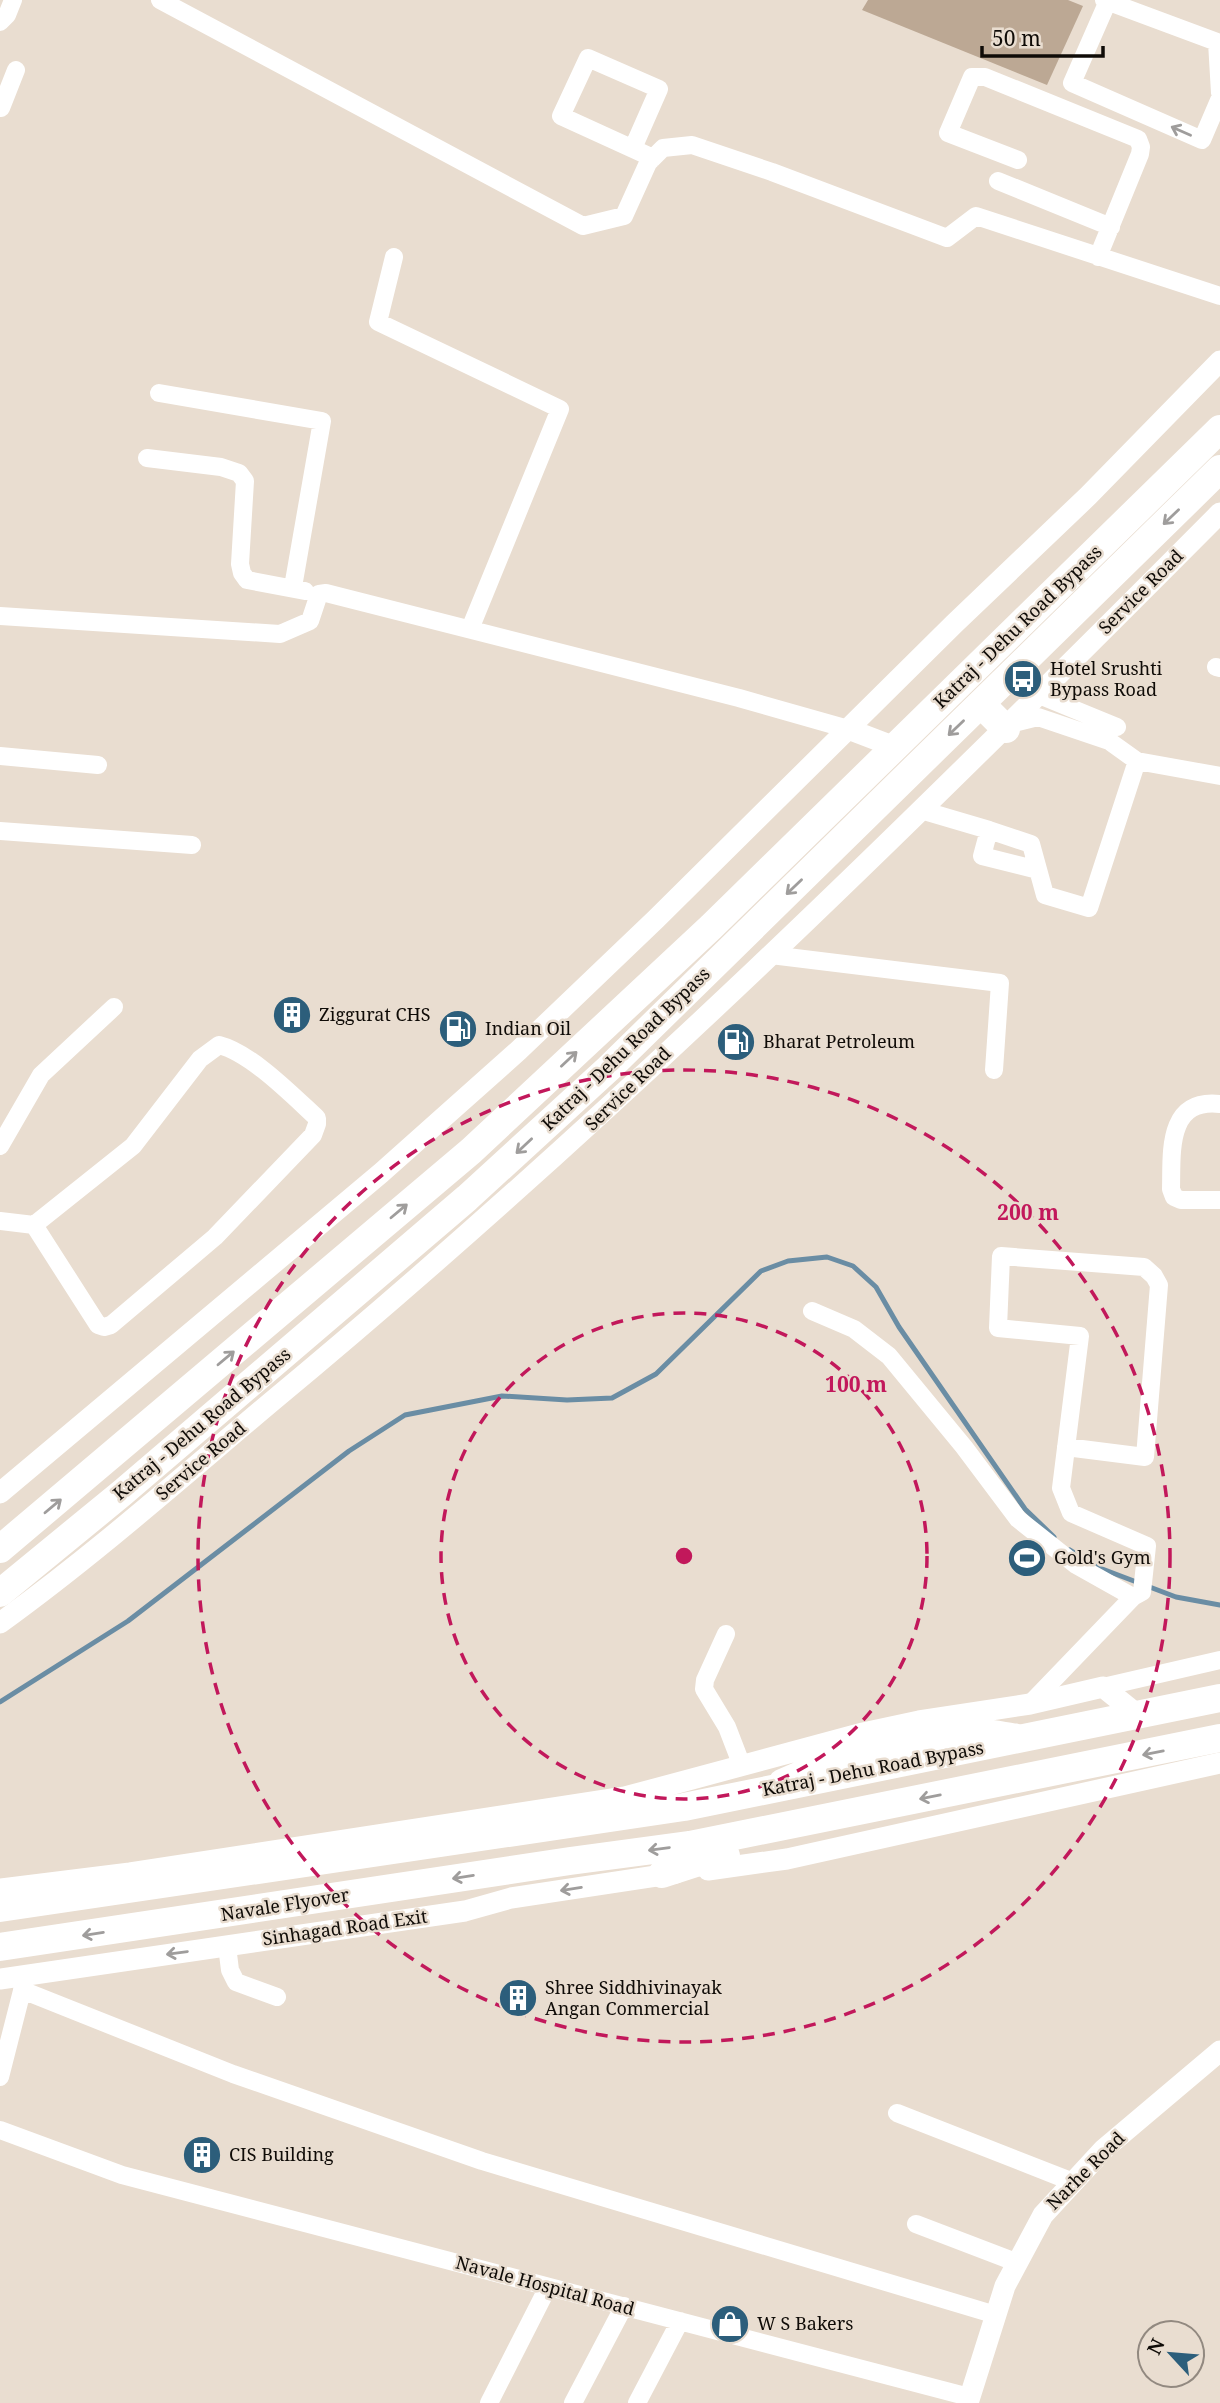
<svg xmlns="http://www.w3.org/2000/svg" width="1220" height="2403" font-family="'Noto Serif',serif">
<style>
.green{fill:#bca894}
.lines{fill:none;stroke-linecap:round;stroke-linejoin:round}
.stream{stroke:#6a8da4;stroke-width:5}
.minor{stroke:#fff;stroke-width:18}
.tertiary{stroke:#fff;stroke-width:21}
.trunk{stroke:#fff;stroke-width:28}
.oneway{stroke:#9f9d9c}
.ring{fill:none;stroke:#c2185b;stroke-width:3.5;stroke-dasharray:12 9}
.labels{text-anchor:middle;stroke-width:5;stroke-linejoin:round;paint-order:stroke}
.street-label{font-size:18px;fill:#0f0b07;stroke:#e9ddd0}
.poi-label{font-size:18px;fill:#0f0b07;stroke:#e9ddd0;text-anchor:start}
.centre{fill:#c2185b;stroke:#e9ddd0;stroke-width:3.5}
.ring-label{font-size:21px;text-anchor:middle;font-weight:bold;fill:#c2185b;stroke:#e9ddd0;stroke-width:5;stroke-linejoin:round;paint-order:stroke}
</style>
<rect width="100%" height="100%" fill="#e9ddd0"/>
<path class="green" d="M 868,0 L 1068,0 L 1083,6 L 1047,85 L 862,10 Z"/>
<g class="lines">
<path class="stream" d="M 1070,1550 L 1097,1567 L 1176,1597 L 1220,1605
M 0,1702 L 128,1621 L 349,1451 L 405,1415 L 502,1396 L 567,1400 L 612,1398 L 656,1374 L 761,1271 L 788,1261 L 827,1257 L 853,1266 L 876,1287 L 899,1327 L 1025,1509 L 1054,1537"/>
<path class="minor" d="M 160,0 L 583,226 L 624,216 L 648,163 L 663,148 L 692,145 L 772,172 L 947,238 L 976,216 L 1220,296
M 1104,0 L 1217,42 L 1220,93
M 1108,1 L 1072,83 L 1202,140 L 1220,98
M 0,22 L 7,15 L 13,0
M 1,108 L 16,70
M 633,148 L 659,89 L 588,58 L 561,116 L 653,158
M 1018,160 L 948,133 L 972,77 L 985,77 L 1138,139 L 1141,147 L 1140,154 L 1098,257
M 998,181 L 1111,227
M 394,257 L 378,322 L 560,409 L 470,629
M 159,393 L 322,421 L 293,587
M 147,458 L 221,467 L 239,473 L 245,481 L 240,564 L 242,573 L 247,580 L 305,591
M 0,616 L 280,634 L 310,621 L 319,594 L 326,593 L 739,698 L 848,729
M 1216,667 L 1220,668
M 1039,695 L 1117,727
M 0,756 L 98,765
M 1137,761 L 1220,776
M 921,810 L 989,830 L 982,856 L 1038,870
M 989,830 L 1031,844 L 1045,895 L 1089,908 L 1137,761 L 1109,741 L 1038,717 L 1010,724
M 0,831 L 192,845
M 771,955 L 1000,983 L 994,1070
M 1220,1104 C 1166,1098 1172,1153 1171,1189 L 1174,1197 L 1181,1200 L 1220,1200
M 0,1146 L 41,1075 L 114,1007
M 0,1221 L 34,1225 L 133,1146 L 200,1059 L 219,1045 C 251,1053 292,1095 317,1118 L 317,1124 L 313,1135 L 215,1237 L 111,1325 L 104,1327 L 98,1325 L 34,1225
M 812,1311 L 854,1329 L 889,1356 L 964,1447 L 1018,1519 L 1076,1565 L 1133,1597
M 726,1634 L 705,1680 L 704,1689 L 727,1727 L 742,1766
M 1103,1687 L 1220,1660
M 1030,1704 L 1133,1597 L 1142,1592 L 1147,1546 L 1071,1513 L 1061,1488 L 1080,1336 L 998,1328 L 1001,1256 L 1144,1267 L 1154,1276 L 1159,1285 L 1145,1457 L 1066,1447
M 227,1946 L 230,1970 L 236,1982 L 277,1997
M 22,1990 L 233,2074 L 482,2161 L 996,2315
M 0,2077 L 25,1979
M 897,2113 L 1073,2182
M 0,2130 L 122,2175 L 969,2397
M 916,2224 L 1018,2263
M 489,2403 L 548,2287
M 573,2403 L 624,2306
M 637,2403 L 680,2321"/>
<path class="tertiary" d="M 848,729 L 895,747
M 0,1493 L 381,1173 L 518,1051 L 656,919 L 954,624 L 1088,496 L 1220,361
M 0,1623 C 94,1555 181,1478 270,1403 C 604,1126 914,821 1220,513
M 780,1780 C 837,1754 921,1728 984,1730 C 995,1730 1006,1733 1016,1734
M 708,1870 L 787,1859 L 1220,1763
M 0,1889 L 130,1873 L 625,1797 L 863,1733 L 919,1721 L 1030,1704 L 1103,1687 L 1139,1716
M 0,1979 L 465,1911 L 511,1898 L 676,1873
M 968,2403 L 1005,2286 L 1043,2215 L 1104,2149 L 1220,2051"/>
<path class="trunk" d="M 981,704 L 1006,729
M 0,1549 L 471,1151 L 711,927 L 1220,429
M 0,1593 L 122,1493 L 467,1198 L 609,1068 L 1220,469
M 662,1874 L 696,1863 L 726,1856
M 0,1908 L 684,1807 L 1220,1698
M 0,1947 L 570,1861 L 690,1845 L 1220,1738"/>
</g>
<defs><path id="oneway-shaft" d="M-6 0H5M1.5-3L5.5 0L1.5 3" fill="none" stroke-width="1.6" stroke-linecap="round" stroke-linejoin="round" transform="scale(1.75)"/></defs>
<g class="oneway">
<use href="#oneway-shaft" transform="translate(1181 131) rotate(-156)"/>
<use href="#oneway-shaft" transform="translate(1171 517) rotate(136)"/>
<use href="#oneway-shaft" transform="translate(956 728) rotate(136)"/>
<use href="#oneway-shaft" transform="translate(794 887) rotate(136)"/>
<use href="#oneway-shaft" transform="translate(569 1059) rotate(-43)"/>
<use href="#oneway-shaft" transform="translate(524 1146) rotate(137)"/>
<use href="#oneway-shaft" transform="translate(399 1211) rotate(-40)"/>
<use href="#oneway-shaft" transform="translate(226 1358) rotate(-40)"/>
<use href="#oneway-shaft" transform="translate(53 1506) rotate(-40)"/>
<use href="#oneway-shaft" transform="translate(1153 1753) rotate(169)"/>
<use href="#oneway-shaft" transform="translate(930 1797) rotate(169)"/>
<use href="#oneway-shaft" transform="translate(659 1849) rotate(172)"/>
<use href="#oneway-shaft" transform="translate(463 1877) rotate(171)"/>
<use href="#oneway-shaft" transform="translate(571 1889) rotate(171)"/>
<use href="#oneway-shaft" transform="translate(93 1934) rotate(171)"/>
<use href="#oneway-shaft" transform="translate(177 1953) rotate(172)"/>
</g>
<g class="ring">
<circle cx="684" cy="1556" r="243"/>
<circle cx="684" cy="1556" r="486"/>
</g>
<defs>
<g id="bus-disc" transform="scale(2.0125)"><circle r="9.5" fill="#2c5e7b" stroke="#e9ddd0"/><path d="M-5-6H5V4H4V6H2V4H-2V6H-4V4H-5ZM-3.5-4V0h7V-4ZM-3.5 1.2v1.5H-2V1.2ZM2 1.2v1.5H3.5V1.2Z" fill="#fff"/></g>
<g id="building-disc" transform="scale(2.0125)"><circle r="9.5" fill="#2c5e7b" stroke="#e9ddd0"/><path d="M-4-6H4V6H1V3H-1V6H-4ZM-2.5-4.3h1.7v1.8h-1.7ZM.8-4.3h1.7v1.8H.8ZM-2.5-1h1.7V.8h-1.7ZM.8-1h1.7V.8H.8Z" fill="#fff"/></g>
<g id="fuel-disc" transform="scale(2.0125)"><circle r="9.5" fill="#2c5e7b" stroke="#e9ddd0"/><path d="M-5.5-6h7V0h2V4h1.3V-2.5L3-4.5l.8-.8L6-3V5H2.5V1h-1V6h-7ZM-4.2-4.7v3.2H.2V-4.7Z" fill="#fff"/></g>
<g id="stadium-disc" transform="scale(2.0125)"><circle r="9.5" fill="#2c5e7b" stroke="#e9ddd0"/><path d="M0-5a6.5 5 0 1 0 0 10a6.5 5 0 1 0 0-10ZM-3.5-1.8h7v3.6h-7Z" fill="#fff"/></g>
<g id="shop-disc" transform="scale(2.0125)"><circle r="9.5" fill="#2c5e7b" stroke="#e9ddd0"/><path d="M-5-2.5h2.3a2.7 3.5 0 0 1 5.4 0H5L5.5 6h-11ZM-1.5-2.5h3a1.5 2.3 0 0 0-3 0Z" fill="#fff"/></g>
</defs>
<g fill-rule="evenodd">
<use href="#bus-disc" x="1023" y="679"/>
<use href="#building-disc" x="292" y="1015"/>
<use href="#fuel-disc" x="458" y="1029"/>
<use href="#fuel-disc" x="736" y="1042"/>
<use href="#stadium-disc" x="1027" y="1558"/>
<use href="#building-disc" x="518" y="1998"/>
<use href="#building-disc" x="202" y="2155"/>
<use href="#shop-disc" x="730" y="2324"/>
</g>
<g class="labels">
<g class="street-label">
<text transform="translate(1141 592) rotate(-45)" y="6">Service Road</text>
<text transform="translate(1018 627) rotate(-44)" y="6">Katraj - Dehu Road Bypass</text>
<text transform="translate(626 1049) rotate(-44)" y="6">Katraj - Dehu Road Bypass</text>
<text transform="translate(628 1089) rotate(-44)" y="6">Service Road</text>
<text transform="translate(202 1424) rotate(-40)" y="6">Katraj - Dehu Road Bypass</text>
<text transform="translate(201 1461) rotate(-40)" y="6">Service Road</text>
<text transform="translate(873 1769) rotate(-11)" y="6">Katraj - Dehu Road Bypass</text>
<text transform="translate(285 1905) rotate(-9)" y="6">Navale Flyover</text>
<text transform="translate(345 1928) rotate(-8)" y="6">Sinhagad Road Exit</text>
<text transform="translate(1086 2171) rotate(-45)" y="6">Narhe Road</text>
<text transform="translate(545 2286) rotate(15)" y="6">Navale Hospital Road</text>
</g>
<g class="poi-label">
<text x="1050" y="675">Hotel Srushti<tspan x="1050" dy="21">Bypass Road</tspan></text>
<text x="319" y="1021">Ziggurat CHS</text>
<text x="485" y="1035">Indian Oil</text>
<text x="763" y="1048">Bharat Petroleum</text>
<text x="1054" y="1564">Gold's Gym</text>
<text x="545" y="1994">Shree Siddhivinayak<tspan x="545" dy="21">Angan Commercial</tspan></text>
<text x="229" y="2161">CIS Building</text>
<text x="757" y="2330">W S Bakers</text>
</g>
</g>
<circle cx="684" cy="1556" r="10" class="centre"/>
<g class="ring-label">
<text x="1028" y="1220">200 m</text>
<text x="856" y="1392">100 m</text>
</g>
<g transform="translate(1171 2354) rotate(296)"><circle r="33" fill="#e9ddd0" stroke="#928980" stroke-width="2"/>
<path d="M0-5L12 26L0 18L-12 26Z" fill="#2c5e7b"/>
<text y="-10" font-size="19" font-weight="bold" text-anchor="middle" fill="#0f0b07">N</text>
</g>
<path d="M982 46v10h121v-10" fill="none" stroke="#0f0b07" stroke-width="3.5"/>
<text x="992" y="46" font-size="21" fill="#0f0b07" stroke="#e9ddd0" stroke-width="5" paint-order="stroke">50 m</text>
</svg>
